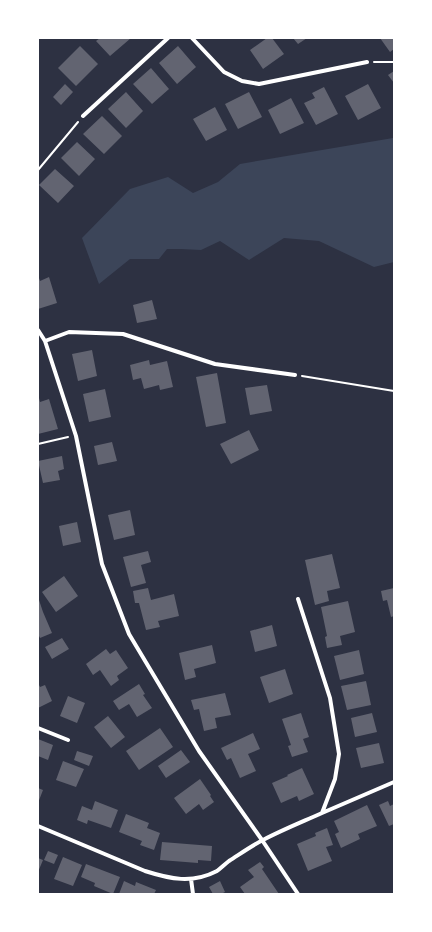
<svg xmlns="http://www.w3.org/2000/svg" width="432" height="932" font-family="Signika,sans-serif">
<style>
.green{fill:#3c4559}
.building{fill:#626471}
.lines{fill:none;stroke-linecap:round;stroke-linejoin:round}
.path{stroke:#fff;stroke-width:2}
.minor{stroke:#fff;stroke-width:4}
</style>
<rect width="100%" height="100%" fill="#2d3142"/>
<path class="green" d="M 393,138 L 394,147 L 394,262 L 374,267 L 319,241 L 284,238 L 249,260 L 220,241 L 201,250 L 181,249 L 167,249 L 159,259 L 130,259 L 99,284 L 82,238 L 130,189 L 168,177 L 193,193 L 218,182 L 240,164 Z"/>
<path class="building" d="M 100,38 L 131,38 L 110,56 L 96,41 Z
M 267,38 L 272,38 L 284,54 L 263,69 L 250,50 Z
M 293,38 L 307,38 L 298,44 Z
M 380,38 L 394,38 L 394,49 L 390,52 Z
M 80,46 L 98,64 L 76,86 L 58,68 Z
M 178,46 L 196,67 L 177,84 L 159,63 Z
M 151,68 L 169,89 L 152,104 L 133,84 Z
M 394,71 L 394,83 L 388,75 Z
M 65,84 L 73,92 L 61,105 L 53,97 Z
M 368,84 L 381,108 L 358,120 L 345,96 Z
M 324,87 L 338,114 L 316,125 L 304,103 L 315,98 L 312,93 Z
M 126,92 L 143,111 L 126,128 L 108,109 Z
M 249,92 L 262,117 L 238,129 L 225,104 Z
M 291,98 L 304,123 L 280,134 L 268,110 Z
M 215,107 L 227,130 L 206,141 L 193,119 Z
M 102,116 L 122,136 L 104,154 L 83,134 Z
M 77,142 L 95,159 L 79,176 L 61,158 Z
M 55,169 L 74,186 L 58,203 L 39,185 Z
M 38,275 L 40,281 L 49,277 L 57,303 L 38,309 Z
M 152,300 L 157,319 L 137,323 L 133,305 Z
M 92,350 L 97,376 L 78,381 L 72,354 Z
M 149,360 L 150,365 L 167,361 L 173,387 L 160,390 L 159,385 L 144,389 L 141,378 L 133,380 L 130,365 Z
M 217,373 L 226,423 L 206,427 L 196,377 Z
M 267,385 L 272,411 L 250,415 L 245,388 Z
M 105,389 L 111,417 L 89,422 L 83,394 Z
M 38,398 L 39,398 L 40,402 L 49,399 L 58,429 L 38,434 Z
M 249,430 L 259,450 L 231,464 L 220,444 Z
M 112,442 L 117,461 L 98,465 L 94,446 Z
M 62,456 L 64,469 L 58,471 L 60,480 L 43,483 L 38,461 Z
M 130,510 L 135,535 L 114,540 L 108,515 Z
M 77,522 L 81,542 L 63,546 L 59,526 Z
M 148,551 L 151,562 L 141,565 L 146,583 L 131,587 L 123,557 Z
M 332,554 L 340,588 L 327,591 L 329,601 L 315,605 L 305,560 Z
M 64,576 L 78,596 L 56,612 L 42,592 Z
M 148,588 L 151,600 L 174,594 L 179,616 L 158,621 L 160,627 L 146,630 L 139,603 L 135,603 L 133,591 Z
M 394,588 L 394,616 L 391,617 L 387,600 L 383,601 L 381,591 Z
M 38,600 L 39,600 L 43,612 L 52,633 L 40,638 L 38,634 Z
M 348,601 L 355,632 L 340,636 L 342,645 L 327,648 L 325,637 L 327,636 L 321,607 Z
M 272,625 L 277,646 L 255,652 L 250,631 Z
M 62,638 L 69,649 L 52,659 L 45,647 Z
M 212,645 L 216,663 L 194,669 L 196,677 L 185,680 L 179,653 Z
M 106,649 L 110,654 L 116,650 L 128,668 L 117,676 L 119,680 L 111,686 L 100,670 L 93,675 L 86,664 Z
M 359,650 L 364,674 L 340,680 L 334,656 Z
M 285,669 L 293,694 L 269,703 L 260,677 Z
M 366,681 L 371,705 L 347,710 L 341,686 Z
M 38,683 L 40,687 L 45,685 L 52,701 L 38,708 Z
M 139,684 L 145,694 L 143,695 L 152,708 L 137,717 L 129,704 L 119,710 L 113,701 Z
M 225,693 L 231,715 L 215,718 L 217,728 L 204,731 L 199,709 L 194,710 L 191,700 Z
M 68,696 L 85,703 L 77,723 L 60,716 Z
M 301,713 L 309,737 L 303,739 L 308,752 L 292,757 L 288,746 L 291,745 L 282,719 Z
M 372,713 L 377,732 L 355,737 L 351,718 Z
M 108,716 L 125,737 L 111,748 L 94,727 Z
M 160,728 L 173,747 L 139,770 L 126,751 Z
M 253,733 L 260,749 L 248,754 L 256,771 L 240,778 L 231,758 L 227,760 L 221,748 Z
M 38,739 L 53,745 L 48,760 L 38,756 Z
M 379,743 L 384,763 L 361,768 L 356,748 Z
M 181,750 L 190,762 L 166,778 L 158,766 Z
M 77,751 L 93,756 L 89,766 L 74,760 Z
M 63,761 L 84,769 L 76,787 L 56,780 Z
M 302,768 L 314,794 L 299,801 L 297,796 L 281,803 L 272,783 L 288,776 L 287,775 Z
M 200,779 L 211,795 L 210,796 L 214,802 L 203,810 L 199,804 L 186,814 L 174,798 Z
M 38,788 L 43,790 L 38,803 Z
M 95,801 L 118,810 L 111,828 L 88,820 L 87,824 L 77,820 L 82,806 L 92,810 Z
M 388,801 L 390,806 L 394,804 L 394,824 L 389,826 L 379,805 Z
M 367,805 L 377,826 L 358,834 L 360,839 L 341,848 L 335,834 L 339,832 L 334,821 Z
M 126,814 L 149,823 L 147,828 L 160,833 L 154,850 L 140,845 L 142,841 L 119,832 Z
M 327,828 L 333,845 L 326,847 L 332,861 L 308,871 L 297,844 L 316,836 L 315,833 Z
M 162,842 L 212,846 L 211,861 L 198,860 L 198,863 L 160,860 Z
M 48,851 L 58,855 L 54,864 L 44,860 Z
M 63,857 L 82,865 L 73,886 L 54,879 Z
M 38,858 L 43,860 L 38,872 Z
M 260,862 L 264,867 L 262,869 L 279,894 L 245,894 L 240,887 L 254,877 L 248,870 Z
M 86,864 L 120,877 L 113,894 L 94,886 L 95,883 L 81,877 Z
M 124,881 L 135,886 L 136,882 L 156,890 L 154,894 L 119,894 Z
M 220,881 L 225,892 L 221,894 L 213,894 L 209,887 Z"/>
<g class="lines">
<path class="path" d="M 374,62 L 394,62
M 38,170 L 78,122
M 302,376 L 394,391
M 38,444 L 68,437"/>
<path class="minor" d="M 192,38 L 224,72 L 242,81 L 259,84 L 367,62
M 83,116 L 168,38
M 38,330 L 45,341 L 76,436 L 102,564 L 129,634 L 199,751 L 262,840 L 298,894
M 45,341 L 69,332 L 123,334 L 215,364 L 295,375
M 38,728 L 68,740
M 322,813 L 394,782
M 38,826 L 145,871 C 170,879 192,884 217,871 C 221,868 225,864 229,861 C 240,854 251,846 263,840 C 282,830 302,822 322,813 L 335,779 L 339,754 L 330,698 L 298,599
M 191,879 L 193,894"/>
</g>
<rect width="432" height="932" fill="none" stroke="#ffffff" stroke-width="78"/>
</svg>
